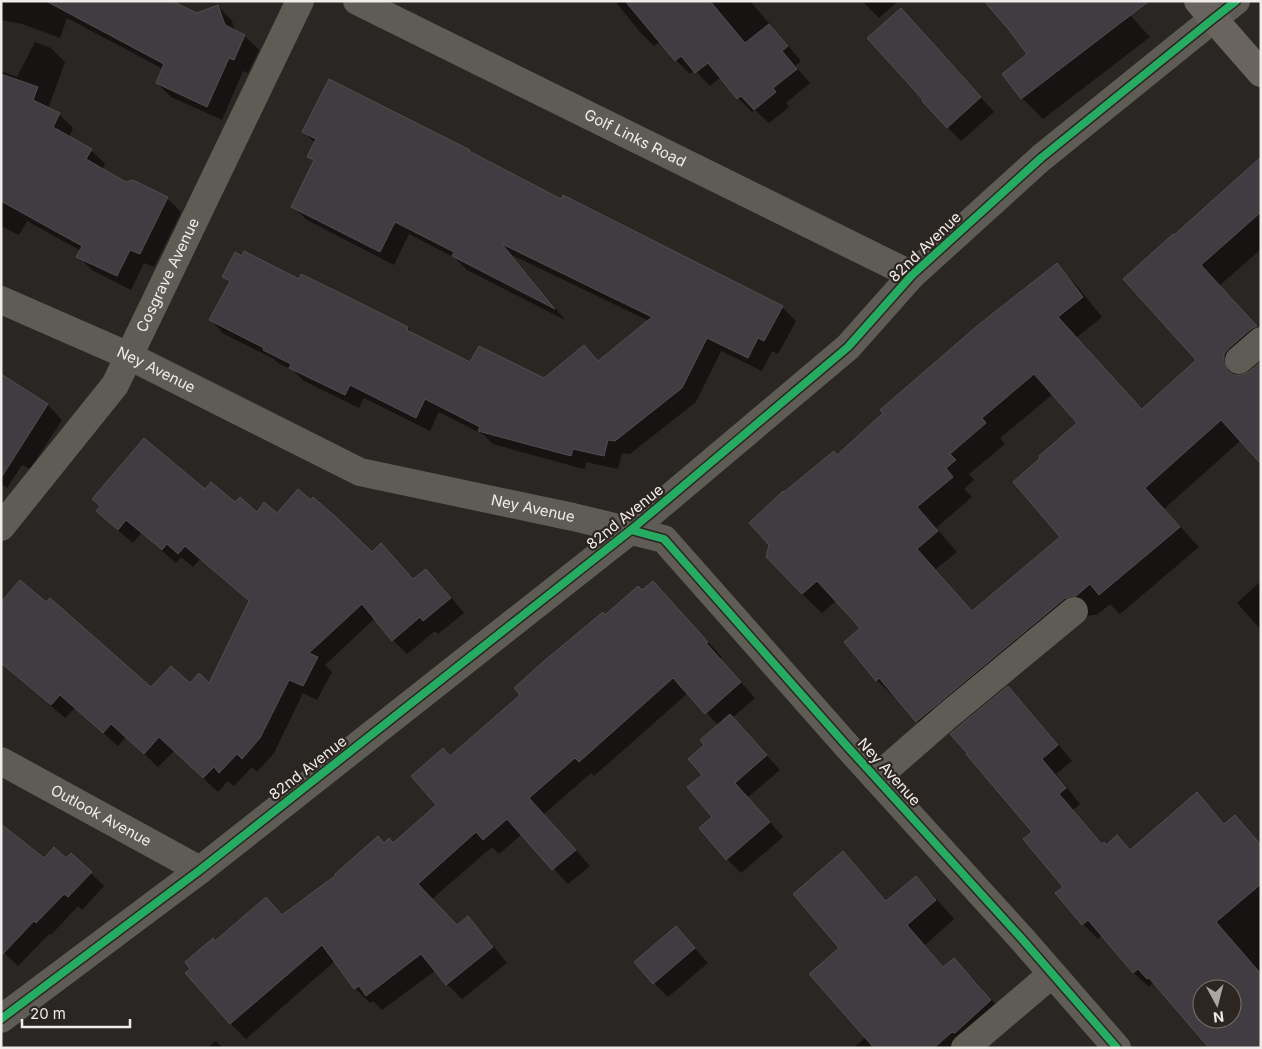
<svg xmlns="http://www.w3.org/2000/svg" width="1262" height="1049" font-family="Inter,sans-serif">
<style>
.shadow{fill:#0007;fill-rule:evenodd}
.building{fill:#413c41;stroke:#504e4e;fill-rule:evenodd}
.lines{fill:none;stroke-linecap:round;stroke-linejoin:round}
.minor{stroke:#5f5b55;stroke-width:28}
.major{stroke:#6a645e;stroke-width:28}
.cycleway-casing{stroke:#2c2520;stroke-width:11}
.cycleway{stroke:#26ab63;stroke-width:8}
.labels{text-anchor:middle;stroke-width:4.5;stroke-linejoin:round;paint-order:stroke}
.street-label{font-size:15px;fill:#f0ece9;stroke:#2c2520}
</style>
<rect width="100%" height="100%" fill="#292623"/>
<path class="shadow" d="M 1,1 L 169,1 L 197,14 L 218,6 L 232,21 L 235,32 L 245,36 L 259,50 L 248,73 L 243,71 L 222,120 L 171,97 L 157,83 L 163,69 L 67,18 L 60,38 L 22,24 L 1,20 Z
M 615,1 L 750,1 L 801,61 L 795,66 L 810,83 L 786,103 L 789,107 L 769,123 L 755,110 L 752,112 L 738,98 L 721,77 L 710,86 L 695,70 L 690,74 L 676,60 L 660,42 L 654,46 L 640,32 Z
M 862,1 L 898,1 L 879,18 Z
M 1129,14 L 1150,37 L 1043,119 L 1022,98 L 1003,74 Z
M 915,24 L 994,112 L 961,141 L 947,127 Z
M 35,42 L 51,48 L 65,62 L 48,109 L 59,114 L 73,128 L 69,137 L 91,150 L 105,164 L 102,169 L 126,183 L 167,198 L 181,212 L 154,267 L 144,263 L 131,290 L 92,270 L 78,256 L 81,251 L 27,221 L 19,235 L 1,226 L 1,71 L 17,77 Z
M 304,132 L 562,200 L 782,307 L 796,321 L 778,354 L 772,351 L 762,371 L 721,351 L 696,402 L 630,454 L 622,453 L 618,469 L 586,462 L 585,469 L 580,468 L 493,444 L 484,435 L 439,412 L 430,431 L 364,398 L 359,408 L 304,381 L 294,371 L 278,363 L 274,359 L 224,334 L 211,320 L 230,283 L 224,277 L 299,281 L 408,328 L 415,335 L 470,363 L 544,380 L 584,346 L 599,362 L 649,321 L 512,255 L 565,320 L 467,270 L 455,258 L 409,234 L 394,265 L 307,220 L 293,207 L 315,162 L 308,156 L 315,143 Z
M 1261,160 L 1261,249 L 1220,285 L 1261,330 L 1248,368 L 1243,376 L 1241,440 L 1164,509 L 1199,547 L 1120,614 L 1110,604 L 1097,615 L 1091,615 L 1084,618 L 937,741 L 917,721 L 898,698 L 897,700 L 877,680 L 846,643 L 862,628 L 837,600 L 822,613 L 802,594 L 837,456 L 1056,265 L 1076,285 L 1102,317 L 1077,337 L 1143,409 L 1198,360 L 1174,237 ZM 1053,394 L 1079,423 L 1062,537 L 973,612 L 936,569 L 957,552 L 936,528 L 972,497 L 964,489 L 974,480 L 969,474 L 1005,444 L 1000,438 Z
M 1,376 L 48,405 L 62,420 L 30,469 L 22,465 L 7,488 L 3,485 L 1,488 Z
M 205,491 L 257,513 L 278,515 L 372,554 L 395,559 L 414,580 L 426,570 L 440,584 L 464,613 L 438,634 L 435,631 L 407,654 L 393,640 L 375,618 L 325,665 L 332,672 L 317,700 L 303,693 L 274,753 L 257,772 L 252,767 L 234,786 L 228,781 L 218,792 L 174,751 L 158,767 L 126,737 L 118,746 L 75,708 L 65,718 L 1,663 L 151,689 L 190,685 L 210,685 L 249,602 L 200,559 L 193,567 L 181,557 L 176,563 L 141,533 L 133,543 L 112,525 Z
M 1261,581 L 1261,630 L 1237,603 Z
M 643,592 L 668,598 L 722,657 L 720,659 L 755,698 L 732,718 L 780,770 L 748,797 L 783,837 L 741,873 L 727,859 L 714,817 L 703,775 L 706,745 L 719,726 L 688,693 L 594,776 L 591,773 L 544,814 L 590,866 L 568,884 L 522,834 L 499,854 L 492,847 L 432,899 L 457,926 L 468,918 L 483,933 L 507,963 L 462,999 L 447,984 L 436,970 L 382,1010 L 373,1001 L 370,1003 L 355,988 L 335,961 L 246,1039 L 231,1024 L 187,973 L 215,943 L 266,899 L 283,916 L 384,844 L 394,844 L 438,805 L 451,757 L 522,695 L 606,616 Z
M 1008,688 L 1023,703 L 1072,761 L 1056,774 L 1080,804 L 1073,810 L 1106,847 L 1117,837 L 1131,851 L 1197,794 L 1212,809 L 1226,825 L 1235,817 L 1261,845 L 1261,1048 L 1209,1048 L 1164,994 L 1153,983 L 1149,987 L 1134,973 L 1102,935 L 1098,939 L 1083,924 L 1064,887 L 1034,832 ZM 1202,989 L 1232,989 L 1232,1019 L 1202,1019 Z
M 843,853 L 861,871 L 887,901 L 916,877 L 934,896 L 954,919 L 925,945 L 944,968 L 954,960 L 973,978 L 1009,1020 L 980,1048 L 853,1048 L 866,1037 L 841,948 Z
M 44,859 L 66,860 L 91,873 L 104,886 L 82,910 L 78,906 L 51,935 L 49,934 L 18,966 L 1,950 Z
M 676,928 L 708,963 L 668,997 L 654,983 Z
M 216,1041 L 223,1048 L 207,1048 Z"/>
<path class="building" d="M 46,1 L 172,1 L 197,13 L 218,5 L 225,25 L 245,35 L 234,60 L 229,58 L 207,107 L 156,83 L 164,64 Z
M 625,1 L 710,1 L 745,43 L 769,24 L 788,46 L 782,51 L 797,69 L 773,88 L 776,92 L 754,110 L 741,96 L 737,99 L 708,63 L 695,73 L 681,56 L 675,61 Z
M 984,1 L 1149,1 L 1021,99 L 1002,74 L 1027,54 L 1009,30 Z
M 901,8 L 981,97 L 947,128 L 922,101 L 923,100 L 867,38 Z
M 1,74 L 38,87 L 33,100 L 60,113 L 53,127 L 92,149 L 86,159 L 126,182 L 133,180 L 168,197 L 140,254 L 130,250 L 117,276 L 76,257 L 82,246 L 1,201 Z
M 329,79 L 470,150 L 469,151 L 561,199 L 563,195 L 783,306 L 764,341 L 758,338 L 748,358 L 707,338 L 682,388 L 615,441 L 608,440 L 604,456 L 573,449 L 571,456 L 478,431 L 480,427 L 425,399 L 416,418 L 350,385 L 345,395 L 289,368 L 291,364 L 263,350 L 264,348 L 209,320 L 230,281 L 222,277 L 235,252 L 242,256 L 244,251 L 299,279 L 301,274 L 336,291 L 408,327 L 407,330 L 470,362 L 479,346 L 544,378 L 584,345 L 598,361 L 652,317 L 502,244 L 555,309 L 452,256 L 454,252 L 395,222 L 380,252 L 291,207 L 314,160 L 307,157 L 316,139 L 302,132 Z
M 1261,157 L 1261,212 L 1201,265 L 1257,326 L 1251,329 L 1229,348 L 1224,354 L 1224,362 L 1228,371 L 1234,375 L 1241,375 L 1249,372 L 1261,362 L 1261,464 L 1221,420 L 1145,488 L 1180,527 L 1099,595 L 1090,584 L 1076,596 L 1071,596 L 1064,599 L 916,722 L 879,678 L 876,681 L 844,642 L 860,628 L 817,581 L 802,594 L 766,557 L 769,545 L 749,523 L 783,491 L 784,492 L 834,451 L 837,455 L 883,413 L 880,410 L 977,326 L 1057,263 L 1083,297 L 1058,317 L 1142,409 L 1196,360 L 1123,279 L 1173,234 L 1174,235 ZM 1034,374 L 1077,423 L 1039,456 L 1040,458 L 1013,482 L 1060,537 L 972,611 L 917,549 L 938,531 L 917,507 L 953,477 L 946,468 L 956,460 L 950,454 L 986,423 L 982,418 Z
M 1,374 L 48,404 L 1,478 Z
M 144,438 L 205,489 L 211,482 L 235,502 L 240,497 L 257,512 L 264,502 L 277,513 L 298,489 L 311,500 L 313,497 L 337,518 L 372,552 L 381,543 L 413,579 L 426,569 L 451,598 L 423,621 L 420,617 L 392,641 L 362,604 L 309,653 L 318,657 L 303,686 L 289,680 L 260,738 L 242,759 L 237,754 L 219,773 L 214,767 L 203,778 L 159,737 L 144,754 L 111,724 L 103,733 L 60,695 L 51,705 L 1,663 L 1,602 L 20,580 L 46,602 L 50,598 L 151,687 L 171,666 L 190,683 L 199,673 L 209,683 L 249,601 L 185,546 L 178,554 L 167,544 L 162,550 L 126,520 L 118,530 L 96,511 L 100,506 L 92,499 Z
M 653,581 L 708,642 L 706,643 L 741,682 L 705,714 L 673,678 L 579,762 L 575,758 L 529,798 L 576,850 L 552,870 L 507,819 L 483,840 L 476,832 L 418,884 L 457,925 L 468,916 L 493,947 L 446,985 L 421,954 L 366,996 L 359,986 L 354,989 L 322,945 L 230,1024 L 185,973 L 190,969 L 185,962 L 213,938 L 215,941 L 266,897 L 282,915 L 336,875 L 335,874 L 378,836 L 384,843 L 389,838 L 393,843 L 436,805 L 411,776 L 443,748 L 450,756 L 520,695 L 514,688 L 544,661 L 603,612 L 605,615 L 638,586 L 642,590 Z
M 1008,686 L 1058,745 L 1042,759 L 1066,788 L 1059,794 L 1102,844 L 1104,842 L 1106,845 L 1117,835 L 1130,850 L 1197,792 L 1224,824 L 1235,815 L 1261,845 L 1261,884 L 1216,922 L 1261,974 L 1261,1048 L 1209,1048 L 1149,978 L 1147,979 L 1138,969 L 1133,973 L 1088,920 L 1082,925 L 1055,893 L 1063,887 L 1023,839 L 1032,832 L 966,754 L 967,753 L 950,734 ZM 1202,989 L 1232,989 L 1232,1019 L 1202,1019 Z
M 730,714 L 767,755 L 735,783 L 770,822 L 726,860 L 699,828 L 712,817 L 687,787 L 702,775 L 688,759 L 704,745 L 700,740 Z
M 1,824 L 44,858 L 54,847 L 66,858 L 71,853 L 92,872 L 68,897 L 64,894 L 36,923 L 34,921 L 1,956 Z
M 843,851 L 886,901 L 916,876 L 936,900 L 907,925 L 943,967 L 954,958 L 991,1000 L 955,1033 L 952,1032 L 934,1048 L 874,1048 L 809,974 L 839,948 L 793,894 Z
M 676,926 L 695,948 L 653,984 L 634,962 Z"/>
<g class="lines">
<g class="minor">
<path id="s1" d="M 357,1 L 912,275"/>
<path id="s2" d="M 1,300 L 129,356 L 360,472 L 573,517 L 664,539 L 846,745 L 1022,939 L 1117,1048"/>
<path d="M 1239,360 L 1261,341"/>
<path id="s3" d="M 1,527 L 115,385 L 300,1"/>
<path id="s4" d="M 1,761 L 200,870"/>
<path d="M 876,778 L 947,716 L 1074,611"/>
<path d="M 1,1019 L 200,870 L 631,530 L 848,347 L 912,275 L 1041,158 L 1213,19 L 1236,1"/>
<path d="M 965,1048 L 1052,974"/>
</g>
<path class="major" d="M 1198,1 L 1261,73"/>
<g class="cycleway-casing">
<path id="cycleway" d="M 631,530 L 664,539 L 846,745 L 1022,939 L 1117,1048
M 1,1019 L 200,870 L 631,530 L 848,347 L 912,275 L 1041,158 L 1213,19 L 1236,1"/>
</g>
<use href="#cycleway" class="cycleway"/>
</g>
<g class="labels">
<g class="street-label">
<text dy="5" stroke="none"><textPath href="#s1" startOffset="310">Golf Links Road</textPath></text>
<text transform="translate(925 247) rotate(-44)" y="5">82nd Avenue</text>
<text dy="5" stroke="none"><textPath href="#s3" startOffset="304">Cosgrave Avenue</textPath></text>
<text dy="5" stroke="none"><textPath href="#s2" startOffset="170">Ney Avenue</textPath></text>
<text dy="5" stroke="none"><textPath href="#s2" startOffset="575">Ney Avenue</textPath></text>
<text transform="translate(625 517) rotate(-39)" y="5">82nd Avenue</text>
<text transform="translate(308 768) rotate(-38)" y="5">82nd Avenue</text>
<text transform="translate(889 772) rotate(48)" y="5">Ney Avenue</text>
<text dy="5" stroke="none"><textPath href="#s4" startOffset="114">Outlook Avenue</textPath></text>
</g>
</g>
<rect width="1262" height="1049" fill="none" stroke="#f0ece9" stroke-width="5"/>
<g transform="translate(1217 1004) rotate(173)"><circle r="24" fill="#2c2520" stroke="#7a7570"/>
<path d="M0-4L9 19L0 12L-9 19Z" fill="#aaa7a4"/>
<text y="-8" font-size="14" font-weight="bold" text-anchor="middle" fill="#f0ece9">N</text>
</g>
<path d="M22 1019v8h108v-8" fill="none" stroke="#f0ece9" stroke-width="2.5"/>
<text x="30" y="1019" font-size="15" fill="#f0ece9" stroke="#2c2520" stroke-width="4" paint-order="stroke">20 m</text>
</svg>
